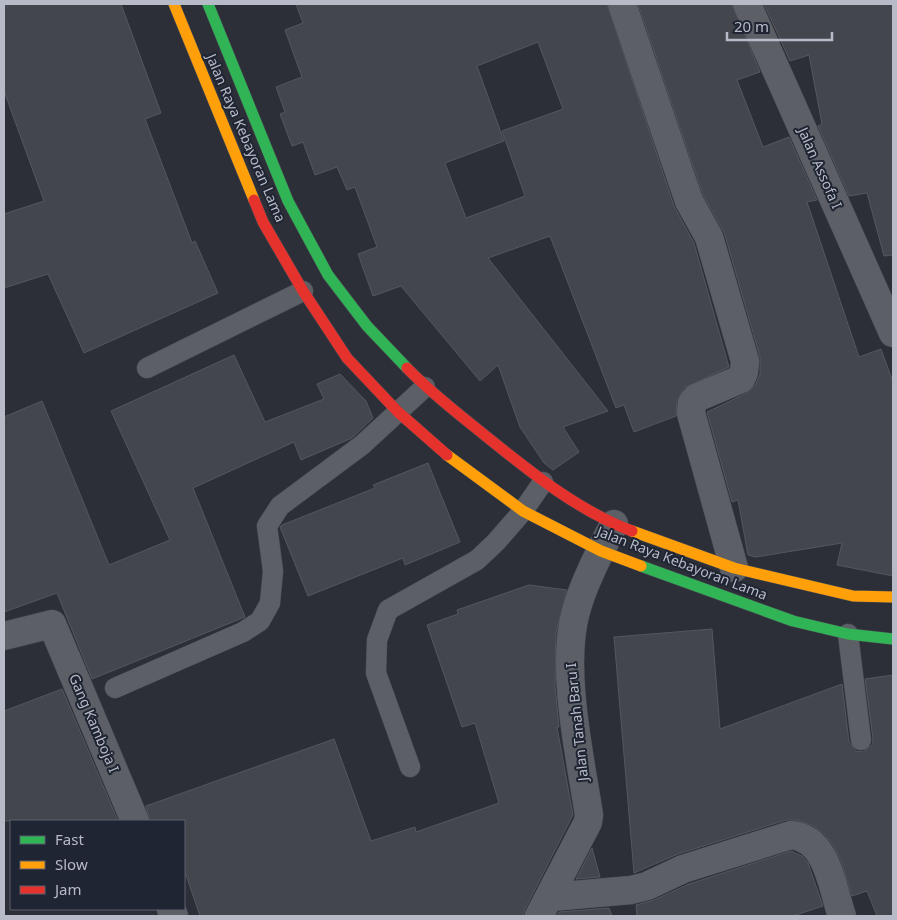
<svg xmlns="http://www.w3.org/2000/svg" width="897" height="920" font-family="'Noto Sans',sans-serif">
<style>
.building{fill:#43464c;stroke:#54575f;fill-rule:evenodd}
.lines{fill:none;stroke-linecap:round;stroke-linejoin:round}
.lane-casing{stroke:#484a51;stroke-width:21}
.street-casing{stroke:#484a51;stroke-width:29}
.fast-casing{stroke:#494c54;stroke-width:12}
.slow-casing{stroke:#494c54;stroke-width:12}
.jam-casing{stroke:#494c54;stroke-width:12}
.lane{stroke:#5c5f66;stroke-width:20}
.street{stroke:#5c5f66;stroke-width:28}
.fast{stroke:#30b455;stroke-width:11}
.slow{stroke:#ff9f0a;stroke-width:11}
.jam{stroke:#e5322d;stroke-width:11}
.labels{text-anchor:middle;stroke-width:4;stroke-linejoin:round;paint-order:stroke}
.street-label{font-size:14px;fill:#b7bbc8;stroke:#1f2532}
</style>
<rect width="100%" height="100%" fill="#2c2f37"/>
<path class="building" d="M 4,4 L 121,4 L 161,113 L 145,119 L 192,243 L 195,241 L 218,293 L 84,353 L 48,274 L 4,288 L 4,214 L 44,201 L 4,91 Z
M 296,4 L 607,4 L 674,206 L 694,243 L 729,367 L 684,388 L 677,401 L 676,416 L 634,432 L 624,405 L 616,408 L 550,236 L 488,258 L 608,411 L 563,427 L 579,452 L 553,470 L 544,463 L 520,427 L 498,365 L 480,381 L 401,286 L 373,296 L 358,254 L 377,247 L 355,187 L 347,190 L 337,167 L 315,175 L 303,142 L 292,146 L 280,114 L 285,112 L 276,87 L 302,77 L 285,30 L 303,23 ZM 538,42 L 563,109 L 502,131 L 525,196 L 466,218 L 445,163 L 504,141 L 477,66 Z
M 638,4 L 732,4 L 760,72 L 737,80 L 763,147 L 789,137 L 817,200 L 807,202 L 859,357 L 881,349 L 893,382 L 893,576 L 837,565 L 842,543 L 756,557 L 748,555 L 738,500 L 732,502 L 707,412 L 747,393 L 755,386 L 760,374 L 760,357 L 724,232 L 703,195 Z
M 764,4 L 893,4 L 893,255 L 884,256 L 867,193 L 849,196 L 818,126 L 822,124 L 809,55 L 790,61 Z
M 234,355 L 265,422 L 324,399 L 317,384 L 340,374 L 366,401 L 373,418 L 352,438 L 301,460 L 294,442 L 193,488 L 245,617 L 92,679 L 57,593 L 4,612 L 4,417 L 42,401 L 109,565 L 170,540 L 111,411 Z
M 428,463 L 460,542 L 405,565 L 403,558 L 308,596 L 280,527 L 282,525 L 375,488 L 373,485 Z
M 529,585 L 567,590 L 556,633 L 555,686 L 559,727 L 557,727 L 573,815 L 525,909 L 523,916 L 200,916 L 184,869 L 184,821 L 150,821 L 146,806 L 334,739 L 371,841 L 415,827 L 416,832 L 499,803 L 475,723 L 462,727 L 427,625 L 458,614 L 457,610 Z
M 712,629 L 720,729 L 842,684 L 849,742 L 856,751 L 863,752 L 872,745 L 873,739 L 865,679 L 893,675 L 893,916 L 877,916 L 867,891 L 852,896 L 841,861 L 833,845 L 825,835 L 812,825 L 795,820 L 786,820 L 678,854 L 634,873 L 614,637 Z
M 62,689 L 118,821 L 4,821 L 4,711 Z
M 592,848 L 600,877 L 576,879 Z
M 791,851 L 802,856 L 808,863 L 823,906 L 793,916 L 637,916 L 636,905 L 654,900 L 689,884 Z
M 609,908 L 612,916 L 556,916 L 559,912 Z"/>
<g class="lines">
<g class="lane-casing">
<path id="lane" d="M 147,368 L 303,291
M 848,634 L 861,740
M 115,688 L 243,632 L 260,621 L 270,603 L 273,571 L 267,526 L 280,506 L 362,445 L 425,387
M 410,767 L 376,673 L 377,640 L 388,610 L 477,560 L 496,542 L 523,511 L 543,482"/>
</g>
<g class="street-casing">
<path id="street" d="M 622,4 L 689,201 L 709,237 L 745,361 L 744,372 L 741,379 L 696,398 L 692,403 L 691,413 L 734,568
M 747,4 L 893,333
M 4,636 L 52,624 L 135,821
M 551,897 L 631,890 L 647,886 L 683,869 L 791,835 C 828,838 832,888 842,916
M 171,909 L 174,916
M 539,916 L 588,822 L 589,815 C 580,756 560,668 576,611 C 584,582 600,552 614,524"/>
</g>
<g class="fast-casing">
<path id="fast" d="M 208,4 L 288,201 L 328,275 L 367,326 L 407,368
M 641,566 L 793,621 L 848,634 L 893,639"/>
</g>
<g class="slow-casing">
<path id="slow" d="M 174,4 L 254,200
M 447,455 L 523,511 L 601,551 L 641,566
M 632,531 L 734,568 L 853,596 L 893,597"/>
</g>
<g class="jam-casing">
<path id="jam" d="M 254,200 L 263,222 L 303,291 L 347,358 L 398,412 L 447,455
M 407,368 C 430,392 456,412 482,433 C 528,470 576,510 632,531"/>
</g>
<use href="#lane" class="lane"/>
<use href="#street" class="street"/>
<use href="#fast" class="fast"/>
<use href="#slow" class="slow"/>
<use href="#jam" class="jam"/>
</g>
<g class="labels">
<g class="street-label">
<text transform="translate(246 138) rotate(67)" y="5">Jalan Raya Kebayoran Lama</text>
<text transform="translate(820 168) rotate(66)" y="5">Jalan Assofa I</text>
<text transform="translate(682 563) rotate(21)" y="5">Jalan Raya Kebayoran Lama</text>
<text transform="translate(577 722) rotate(-96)" y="5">Jalan Tanah Baru I</text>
<text transform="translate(94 723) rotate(67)" y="5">Gang Kamboja I</text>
</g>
</g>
<rect width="897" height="920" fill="none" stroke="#b7bbc8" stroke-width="10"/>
<rect x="10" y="820" width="175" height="90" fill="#1f2532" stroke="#5c616e"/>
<rect x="20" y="836" width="25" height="8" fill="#30b455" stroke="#5c616e"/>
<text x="55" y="845" font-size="15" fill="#b7bbc8">Fast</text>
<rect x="20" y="861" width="25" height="8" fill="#ff9f0a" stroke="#5c616e"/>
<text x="55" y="870" font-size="15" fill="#b7bbc8">Slow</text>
<rect x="20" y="886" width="25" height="8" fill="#e5322d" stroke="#5c616e"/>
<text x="55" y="895" font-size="15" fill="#b7bbc8">Jam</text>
<path d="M727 32v8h105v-8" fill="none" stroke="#b7bbc8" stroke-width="2.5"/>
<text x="734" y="32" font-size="15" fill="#b7bbc8" stroke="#1f2532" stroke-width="4" paint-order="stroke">20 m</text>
</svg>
